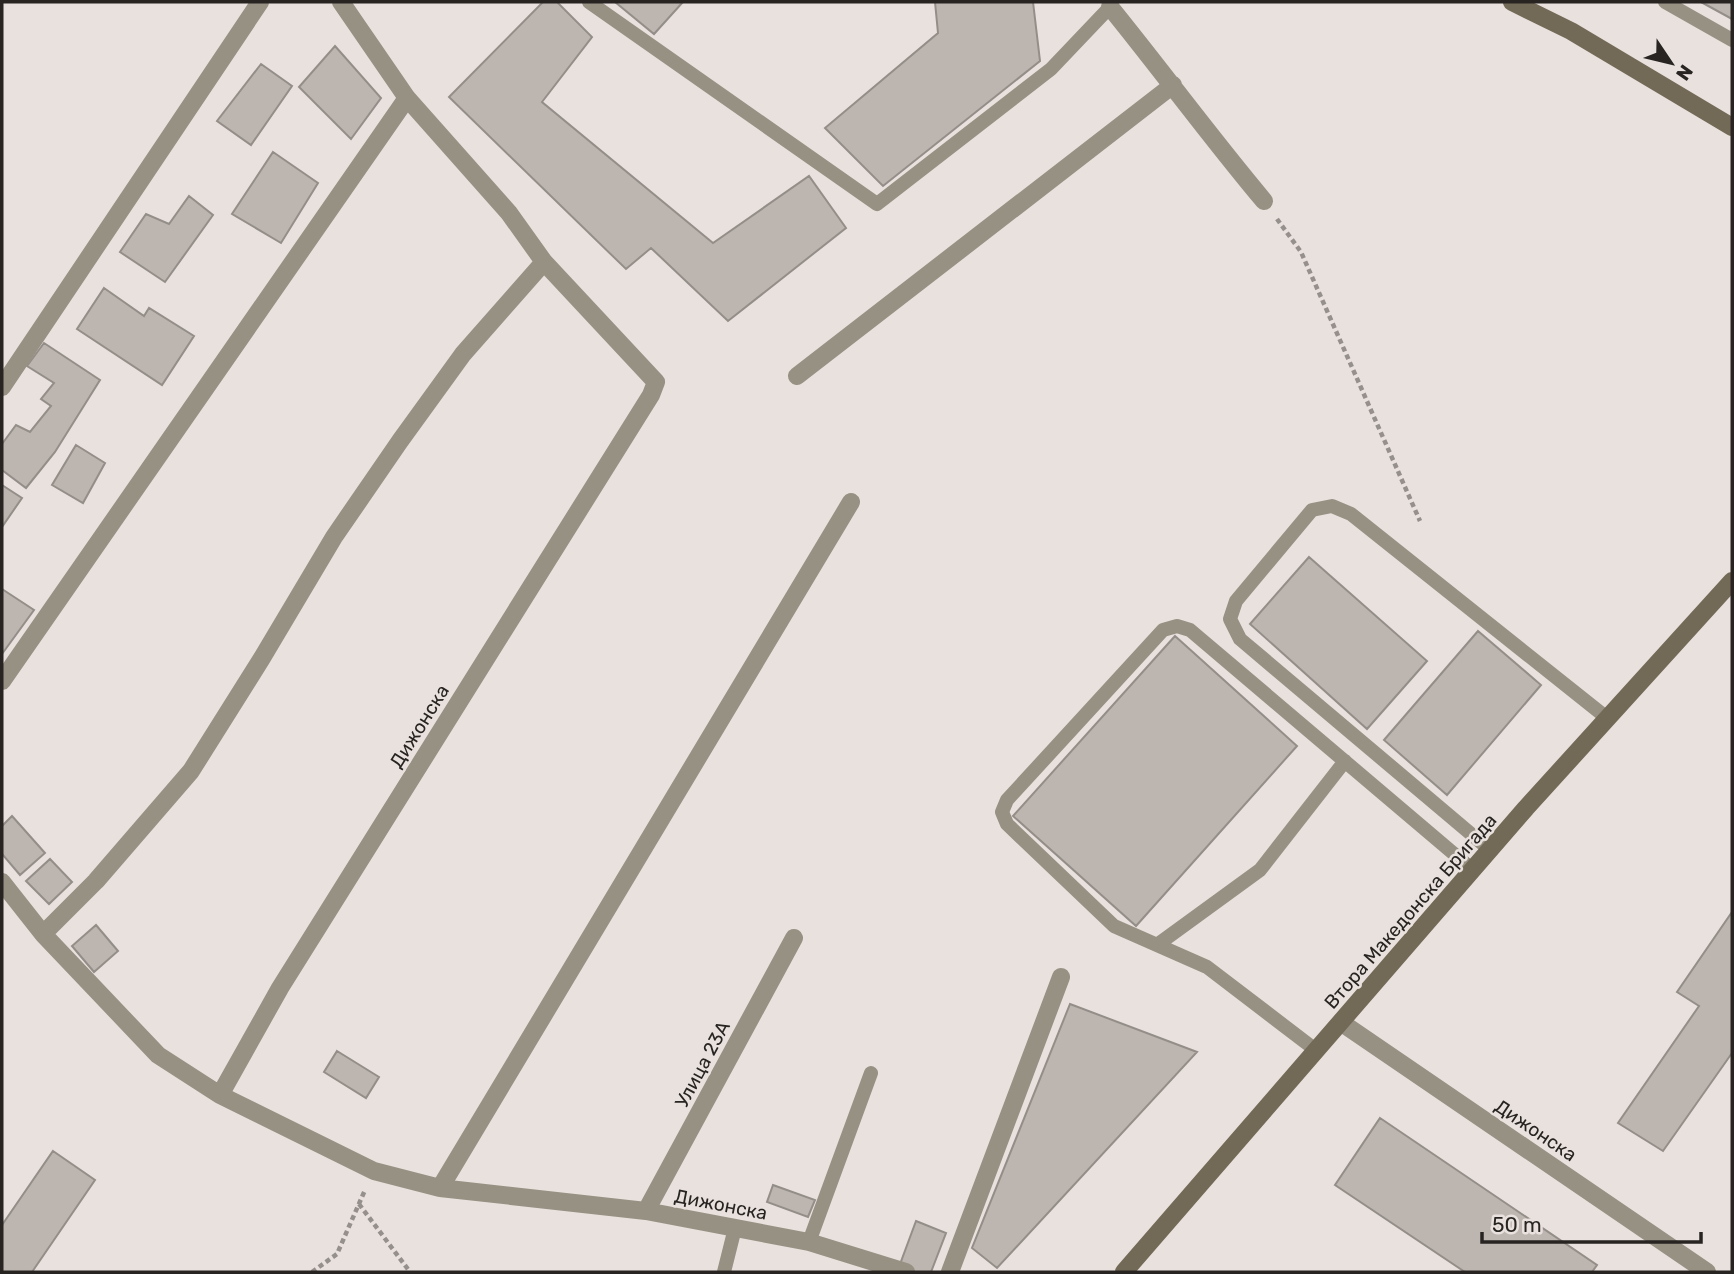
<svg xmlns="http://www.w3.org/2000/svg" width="1734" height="1274" font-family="Rubik,sans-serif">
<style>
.building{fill:#bcb5b0;stroke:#948e89;stroke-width:2}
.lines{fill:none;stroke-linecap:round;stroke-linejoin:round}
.path{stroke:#96908d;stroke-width:4.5;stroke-dasharray:5 3.5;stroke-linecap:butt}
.lane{stroke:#979184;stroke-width:14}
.street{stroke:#979184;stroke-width:18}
.secondary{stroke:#736957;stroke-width:18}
.labels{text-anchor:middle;stroke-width:5;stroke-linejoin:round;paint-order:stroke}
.street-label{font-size:19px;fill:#272422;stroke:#e9e1dd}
</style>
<rect width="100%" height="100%" fill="#e9e1dd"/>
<path class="building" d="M 543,2 L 557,2 L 592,37 L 542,102 L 713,243 L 809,176 L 846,228 L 728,321 L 651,248 L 626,269 L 449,97 Z
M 615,2 L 683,2 L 654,34 Z
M 935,2 L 1033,2 L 1040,61 L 883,186 L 825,128 L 938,33 Z
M 1701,2 L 1732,2 L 1732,19 Z
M 335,46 L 381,98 L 351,139 L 299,87 Z
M 261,64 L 292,86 L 251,145 L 217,121 Z
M 273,152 L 318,183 L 281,243 L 232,214 Z
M 189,196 L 213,215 L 165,282 L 120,252 L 146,214 L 169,224 Z
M 104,288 L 144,316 L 149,308 L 194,336 L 162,385 L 77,329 Z
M 44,343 L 100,380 L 55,452 L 26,488 L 2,470 L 2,444 L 16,425 L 30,432 L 51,406 L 41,399 L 54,383 L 27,366 Z
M 76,445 L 105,463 L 83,503 L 52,485 Z
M 2,485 L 22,498 L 2,527 Z
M 1309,557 L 1427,661 L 1367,729 L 1250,624 Z
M 2,589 L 34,610 L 2,654 Z
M 1478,631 L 1541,685 L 1447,795 L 1384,740 Z
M 1175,636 L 1297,746 L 1136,926 L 1013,816 Z
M 12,816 L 45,853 L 20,875 L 2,854 L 2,826 Z
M 50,859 L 72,882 L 49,904 L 26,881 Z
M 1732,912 L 1732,1053 L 1663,1151 L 1618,1123 L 1699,1006 L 1677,992 Z
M 96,925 L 118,951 L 94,972 L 72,946 Z
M 1070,1004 L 1197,1052 L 997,1268 L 972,1248 Z
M 337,1051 L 379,1077 L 366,1098 L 324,1072 Z
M 1380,1118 L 1597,1265 L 1592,1272 L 1465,1272 L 1335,1185 Z
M 53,1151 L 95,1180 L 32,1272 L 2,1272 L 2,1225 Z
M 773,1185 L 815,1200 L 808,1217 L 767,1202 Z
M 916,1221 L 946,1233 L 931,1272 L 914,1272 L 899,1267 Z"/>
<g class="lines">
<path class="path" d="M 1277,219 L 1301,252 L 1420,521
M 359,1204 L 410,1272
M 312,1272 L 337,1254 L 365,1190"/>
<path class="lane" d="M 589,2 L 877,204 L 1051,69 L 1110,7 L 1112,2
M 1665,2 L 1732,40
M 1490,850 L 1240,639 L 1230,619 L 1236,601 L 1312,510 L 1332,506 L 1351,514 L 1607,718
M 1157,945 L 1260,870 L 1345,761
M 1317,1051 L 1207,967 L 1114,926 L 1007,824 L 1002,812 L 1007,800 L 1163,630 L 1177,626 L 1190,630 L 1473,870
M 809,1242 L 871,1073
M 724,1272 L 735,1228"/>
<path class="street" d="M 1110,7 C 1162,71 1211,138 1264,201
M 797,376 L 1173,85
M 2,387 L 260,2
M 2,681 L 407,98
M 2,882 L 43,934 L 158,1055 L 220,1095 L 374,1171 L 440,1188 L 646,1211 L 809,1242 L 906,1272
M 43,934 L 96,881 L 191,771 L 262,658 L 334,537 L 400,441 L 463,354 L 544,262
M 1342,1023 L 1707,1272
M 220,1095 L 280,988 L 651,395 L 656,382 L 544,262 L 509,213 L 407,98 L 341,2
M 440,1188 L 851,502
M 646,1211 L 794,938
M 950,1272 L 1061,977"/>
<path class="secondary" d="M 1512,2 L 1571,31 L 1732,127
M 1124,1272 L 1526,808 L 1732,581"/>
</g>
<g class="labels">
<g class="street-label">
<text transform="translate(419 726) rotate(-58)" y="7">Дижонска</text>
<text transform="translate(1410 911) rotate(-49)" y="7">Втора Македонска Бригада</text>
<text transform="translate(702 1064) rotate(-62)" y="7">Улица 23А</text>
<text transform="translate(1536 1130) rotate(34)" y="7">Дижонска</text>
<text transform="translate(721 1204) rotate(11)" y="7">Дижонска</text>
</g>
</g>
<rect width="1734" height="1274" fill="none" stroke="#272422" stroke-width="7"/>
<g transform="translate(1671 63) rotate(125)" stroke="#e9e1dd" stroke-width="5" paint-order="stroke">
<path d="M0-5L12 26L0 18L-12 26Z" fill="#272422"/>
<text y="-10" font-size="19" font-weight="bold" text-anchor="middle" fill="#272422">N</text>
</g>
<path d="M1482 1232v10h219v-10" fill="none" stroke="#272422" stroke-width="3.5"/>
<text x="1492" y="1232" font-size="21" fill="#272422" stroke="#e9e1dd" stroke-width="5" paint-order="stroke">50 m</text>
</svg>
